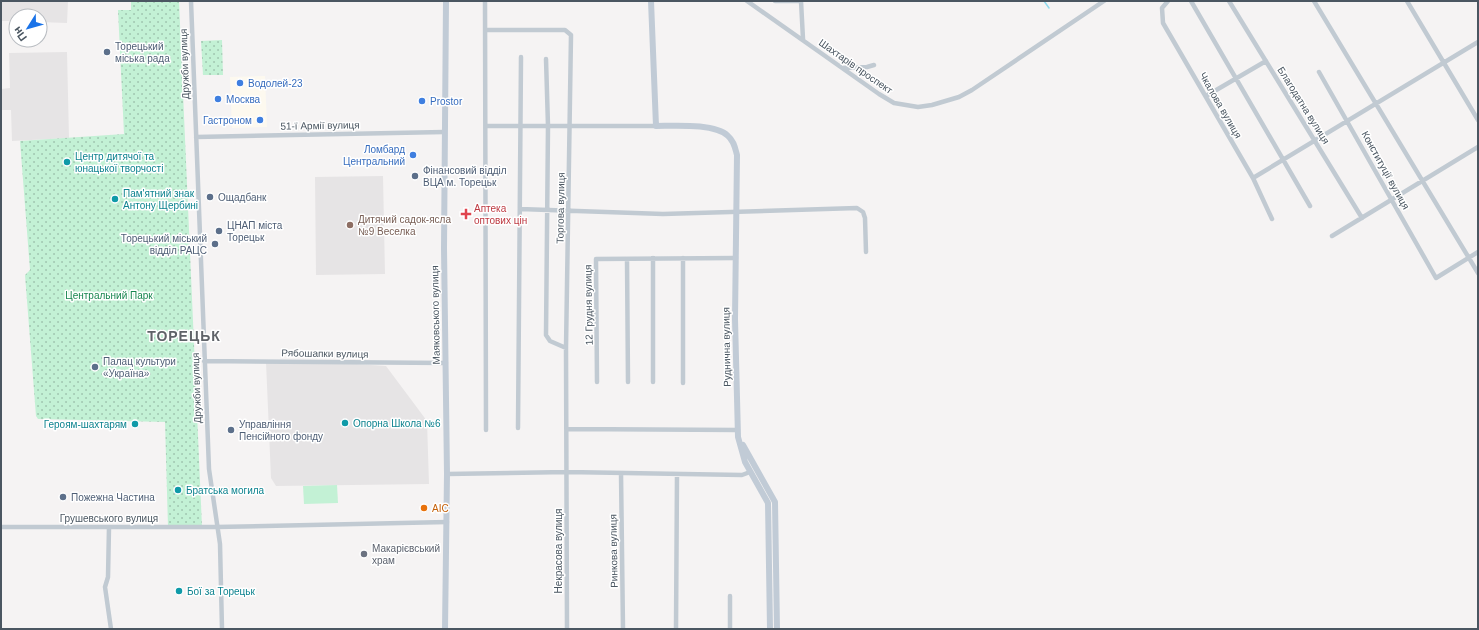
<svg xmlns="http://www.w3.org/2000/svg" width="1479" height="630" font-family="Helvetica,sans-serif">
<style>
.commercial{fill:#fdf9ef}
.education{fill:#e6e4e5}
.grass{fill:#c3f1d5}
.park{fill:url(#park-dots)}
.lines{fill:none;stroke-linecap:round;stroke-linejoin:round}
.stream{stroke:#90daee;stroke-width:1.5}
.minor{stroke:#c1cad2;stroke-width:4.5}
.secondary{stroke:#c1cbd6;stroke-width:6}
.service-dot{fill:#5c6f8a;stroke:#fff;stroke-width:1.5}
.shop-dot{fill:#3f7fe0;stroke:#fff;stroke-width:1.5}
.culture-dot{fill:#0f9aa8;stroke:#fff;stroke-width:1.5}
.health-dot{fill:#e0444e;stroke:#fff;stroke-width:1.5}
.education-dot{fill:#8d6e63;stroke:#fff;stroke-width:1.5}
.food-dot{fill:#e8710a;stroke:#fff;stroke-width:1.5}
.worship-dot{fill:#6b7280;stroke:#fff;stroke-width:1.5}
.labels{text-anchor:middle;stroke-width:3;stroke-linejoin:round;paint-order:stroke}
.service-label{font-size:10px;fill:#4e5e75;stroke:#fff;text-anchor:start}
.street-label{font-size:10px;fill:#4a5661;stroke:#fff}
.shop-label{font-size:10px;fill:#366cbe;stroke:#fff;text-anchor:start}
.culture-label{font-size:10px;fill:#0d838f;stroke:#fff;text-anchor:start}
.health-label{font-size:10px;fill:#be3a42;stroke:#fff;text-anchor:start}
.education-label{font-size:10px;fill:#785e54;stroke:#fff;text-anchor:start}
.park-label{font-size:10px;fill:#17864f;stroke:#fff}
.food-label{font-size:10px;fill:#c56008;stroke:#fff;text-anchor:start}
.worship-label{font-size:10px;fill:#5b616d;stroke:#fff;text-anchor:start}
.district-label{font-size:14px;font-weight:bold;letter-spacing:1px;fill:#5f6368;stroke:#fff}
</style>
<defs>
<pattern id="park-dots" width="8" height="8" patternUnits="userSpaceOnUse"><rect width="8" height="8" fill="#c3f1d5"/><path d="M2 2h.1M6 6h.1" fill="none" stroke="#a0c6b0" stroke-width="1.8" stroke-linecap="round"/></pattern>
</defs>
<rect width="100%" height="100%" fill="#f5f3f3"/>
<path class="commercial" d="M 265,76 L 267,127 L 232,128 L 230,77 Z"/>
<path class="education" d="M 1,1 L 68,1 L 67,23 L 40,22 L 40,16 L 16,16 L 16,21 L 1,21 Z
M 67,52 L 69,138 L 12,141 L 11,110 L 1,110 L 1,89 L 10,88 L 9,53 Z
M 383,176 L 385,274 L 316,275 L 315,177 Z
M 266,362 L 324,362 L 386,366 L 427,421 L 429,484 L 276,486 L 271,478 Z"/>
<path class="grass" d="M 337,485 L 338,503 L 304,504 L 303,486 Z"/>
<path class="park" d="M 131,1 L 179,1 L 202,527 L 168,527 L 165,422 L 38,419 L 36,416 L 25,275 L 30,270 L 20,141 L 124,134 L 118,10 L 131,10 Z
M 222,40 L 223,75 L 203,75 L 201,41 Z"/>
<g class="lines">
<path class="stream" d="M 1044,1 L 1049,8"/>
<path class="minor" d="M 191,1 L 209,469 L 220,544 L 222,629
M 485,1 L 486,430
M 747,1 L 879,94 L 894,103 L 918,107 L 932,105 L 959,97 L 972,90 L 1104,1
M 775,1 L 801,1
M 801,1 L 803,39
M 1168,1 L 1162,8 L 1163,23 L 1253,178 L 1272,219
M 1191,1 L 1310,206
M 1229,1 L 1362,218
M 1314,1 L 1478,273
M 1407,1 L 1478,120
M 485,30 L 565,30 L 571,35 L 566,348 L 567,629
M 546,59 L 548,126 L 546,335 L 550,341 L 566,348
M 842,68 L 867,67 L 874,65
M 1319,72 L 1436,278 L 1478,252
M 1206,96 L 1266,61
M 486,126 L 656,126
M 196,137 L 444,132
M 1253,178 L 1478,42
M 520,209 L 663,214 L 857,208 L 863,212 L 865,218 L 866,252
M 1332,236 L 1478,147
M 683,258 L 683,383
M 627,259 L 628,382
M 204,361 L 446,363
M 597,382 L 596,259 L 736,258
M 653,382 L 653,258
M 518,428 L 521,57
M 567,429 L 738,430
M 621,473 L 623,629
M 447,474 L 567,472 L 742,475 L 750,472
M 1,527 L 216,527 L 447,522
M 109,527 L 108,577 L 105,587 L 111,629
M 676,629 L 677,474
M 730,629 L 730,596"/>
<path class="secondary" d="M 651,1 L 656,126 C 674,126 715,123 728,136 C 734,141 735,148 737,155 L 735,319 L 738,437 L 745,462 L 768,503 L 770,629
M 743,445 L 775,502 L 777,629
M 445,629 L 447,474 L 444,248 L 446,1"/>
</g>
<g class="service-dot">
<circle cx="107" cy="52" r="4"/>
<circle cx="415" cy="176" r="4"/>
<circle cx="210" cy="197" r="4"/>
<circle cx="219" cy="231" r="4"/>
<circle cx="215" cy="244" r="4"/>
<circle cx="95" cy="367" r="4"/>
<circle cx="231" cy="430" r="4"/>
<circle cx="63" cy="497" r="4"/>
</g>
<g class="shop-dot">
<circle cx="240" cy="83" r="4"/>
<circle cx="218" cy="99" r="4"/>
<circle cx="422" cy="101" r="4"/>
<circle cx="260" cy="120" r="4"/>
<circle cx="413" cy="155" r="4"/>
</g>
<g class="culture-dot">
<circle cx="67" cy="162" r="4"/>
<circle cx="115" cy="199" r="4"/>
<circle cx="345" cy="423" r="4"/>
<circle cx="135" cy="424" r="4"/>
<circle cx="178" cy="490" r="4"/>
<circle cx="179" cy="591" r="4"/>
</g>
<path class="health-dot" d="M464 208h4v4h4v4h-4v4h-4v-4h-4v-4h4z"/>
<circle class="education-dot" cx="350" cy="225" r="4"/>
<circle class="food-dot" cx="424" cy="508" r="4"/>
<circle class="worship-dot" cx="364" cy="554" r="4"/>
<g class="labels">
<g class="service-label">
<text x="115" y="50">Торецький<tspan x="115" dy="12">міська рада</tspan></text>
<text x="423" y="174">Фінансовий відділ<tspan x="423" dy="12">ВЦА м. Торецьк</tspan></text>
<text x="218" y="201">Ощадбанк</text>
<text x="227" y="229">ЦНАП міста<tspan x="227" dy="12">Торецьк</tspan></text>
<text x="207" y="242" text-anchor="end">Торецький міський<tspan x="207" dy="12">відділ РАЦС</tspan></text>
<text x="103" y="365">Палац культури<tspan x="103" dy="12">«Україна»</tspan></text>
<text x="239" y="428">Управління<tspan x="239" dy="12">Пенсійного фонду</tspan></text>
<text x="71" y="501">Пожежна Частина</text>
</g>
<g class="street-label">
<text transform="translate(184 64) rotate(-92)" y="4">Дружби вулиця</text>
<text transform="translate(856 66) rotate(35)" y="4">Шахтарів проспект</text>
<text transform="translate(1221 105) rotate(60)" y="4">Чкалова вулиця</text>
<text transform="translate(1304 105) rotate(58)" y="4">Благодатна вулиця</text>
<text transform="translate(320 125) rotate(-1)" y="4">51-ї Армії вулиця</text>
<text transform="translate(1386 170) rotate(61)" y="4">Конституції вулиця</text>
<text transform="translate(560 208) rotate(-89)" y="4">Торгова вулиця</text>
<text transform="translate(588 305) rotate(-91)" y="4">12 Грудня вулиця</text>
<text transform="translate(435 315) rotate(-91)" y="4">Маяковського вулиця</text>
<text transform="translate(726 347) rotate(-91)" y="4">Руднична вулиця</text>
<text transform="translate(325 353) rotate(1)" y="4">Рябошапки вулиця</text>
<text transform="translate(196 388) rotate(-92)" y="4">Дружби вулиця</text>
<text x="109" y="522">Грушевського вулиця</text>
<text transform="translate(558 551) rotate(-90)" y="4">Некрасова вулиця</text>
<text transform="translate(613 551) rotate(-91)" y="4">Ринкова вулиця</text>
</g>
<g class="shop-label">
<text x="248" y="87">Водолей-23</text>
<text x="226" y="103">Москва</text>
<text x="430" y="105">Prostor</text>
<text x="252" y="124" text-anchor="end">Гастроном</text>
<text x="405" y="153" text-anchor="end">Ломбард<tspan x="405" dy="12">Центральний</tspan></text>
</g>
<g class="culture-label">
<text x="75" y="160">Центр дитячої та<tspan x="75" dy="12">юнацької творчості</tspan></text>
<text x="123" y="197">Пам'ятний знак<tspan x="123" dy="12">Антону Щербині</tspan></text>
<text x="353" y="427">Опорна Школа №6</text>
<text x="127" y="428" text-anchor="end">Героям-шахтарям</text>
<text x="186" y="494">Братська мoгила</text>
<text x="187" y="595">Бої за Торецьк</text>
</g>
<g class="health-label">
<text x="474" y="212">Аптека<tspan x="474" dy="12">оптових цін</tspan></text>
</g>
<g class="education-label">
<text x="358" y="223">Дитячий садок-ясла<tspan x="358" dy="12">№9 Веселка</tspan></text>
</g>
<g class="park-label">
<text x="109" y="299">Центральний Парк</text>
</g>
<g class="food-label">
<text x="432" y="512">АІС</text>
</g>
<g class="worship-label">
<text x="372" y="552">Макарієвський<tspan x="372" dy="12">храм</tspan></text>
</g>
<g class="district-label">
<text x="184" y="341">ТОРЕЦЬК</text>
</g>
</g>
<rect width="1479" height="630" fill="none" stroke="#4a5661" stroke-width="4"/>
<g transform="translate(28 28) rotate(233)"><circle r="19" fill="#ffffff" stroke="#b7bbc0"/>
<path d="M0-3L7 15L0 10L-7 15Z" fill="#1a73e8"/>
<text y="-6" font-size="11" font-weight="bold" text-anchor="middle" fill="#4a5661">Пн</text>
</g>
</svg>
